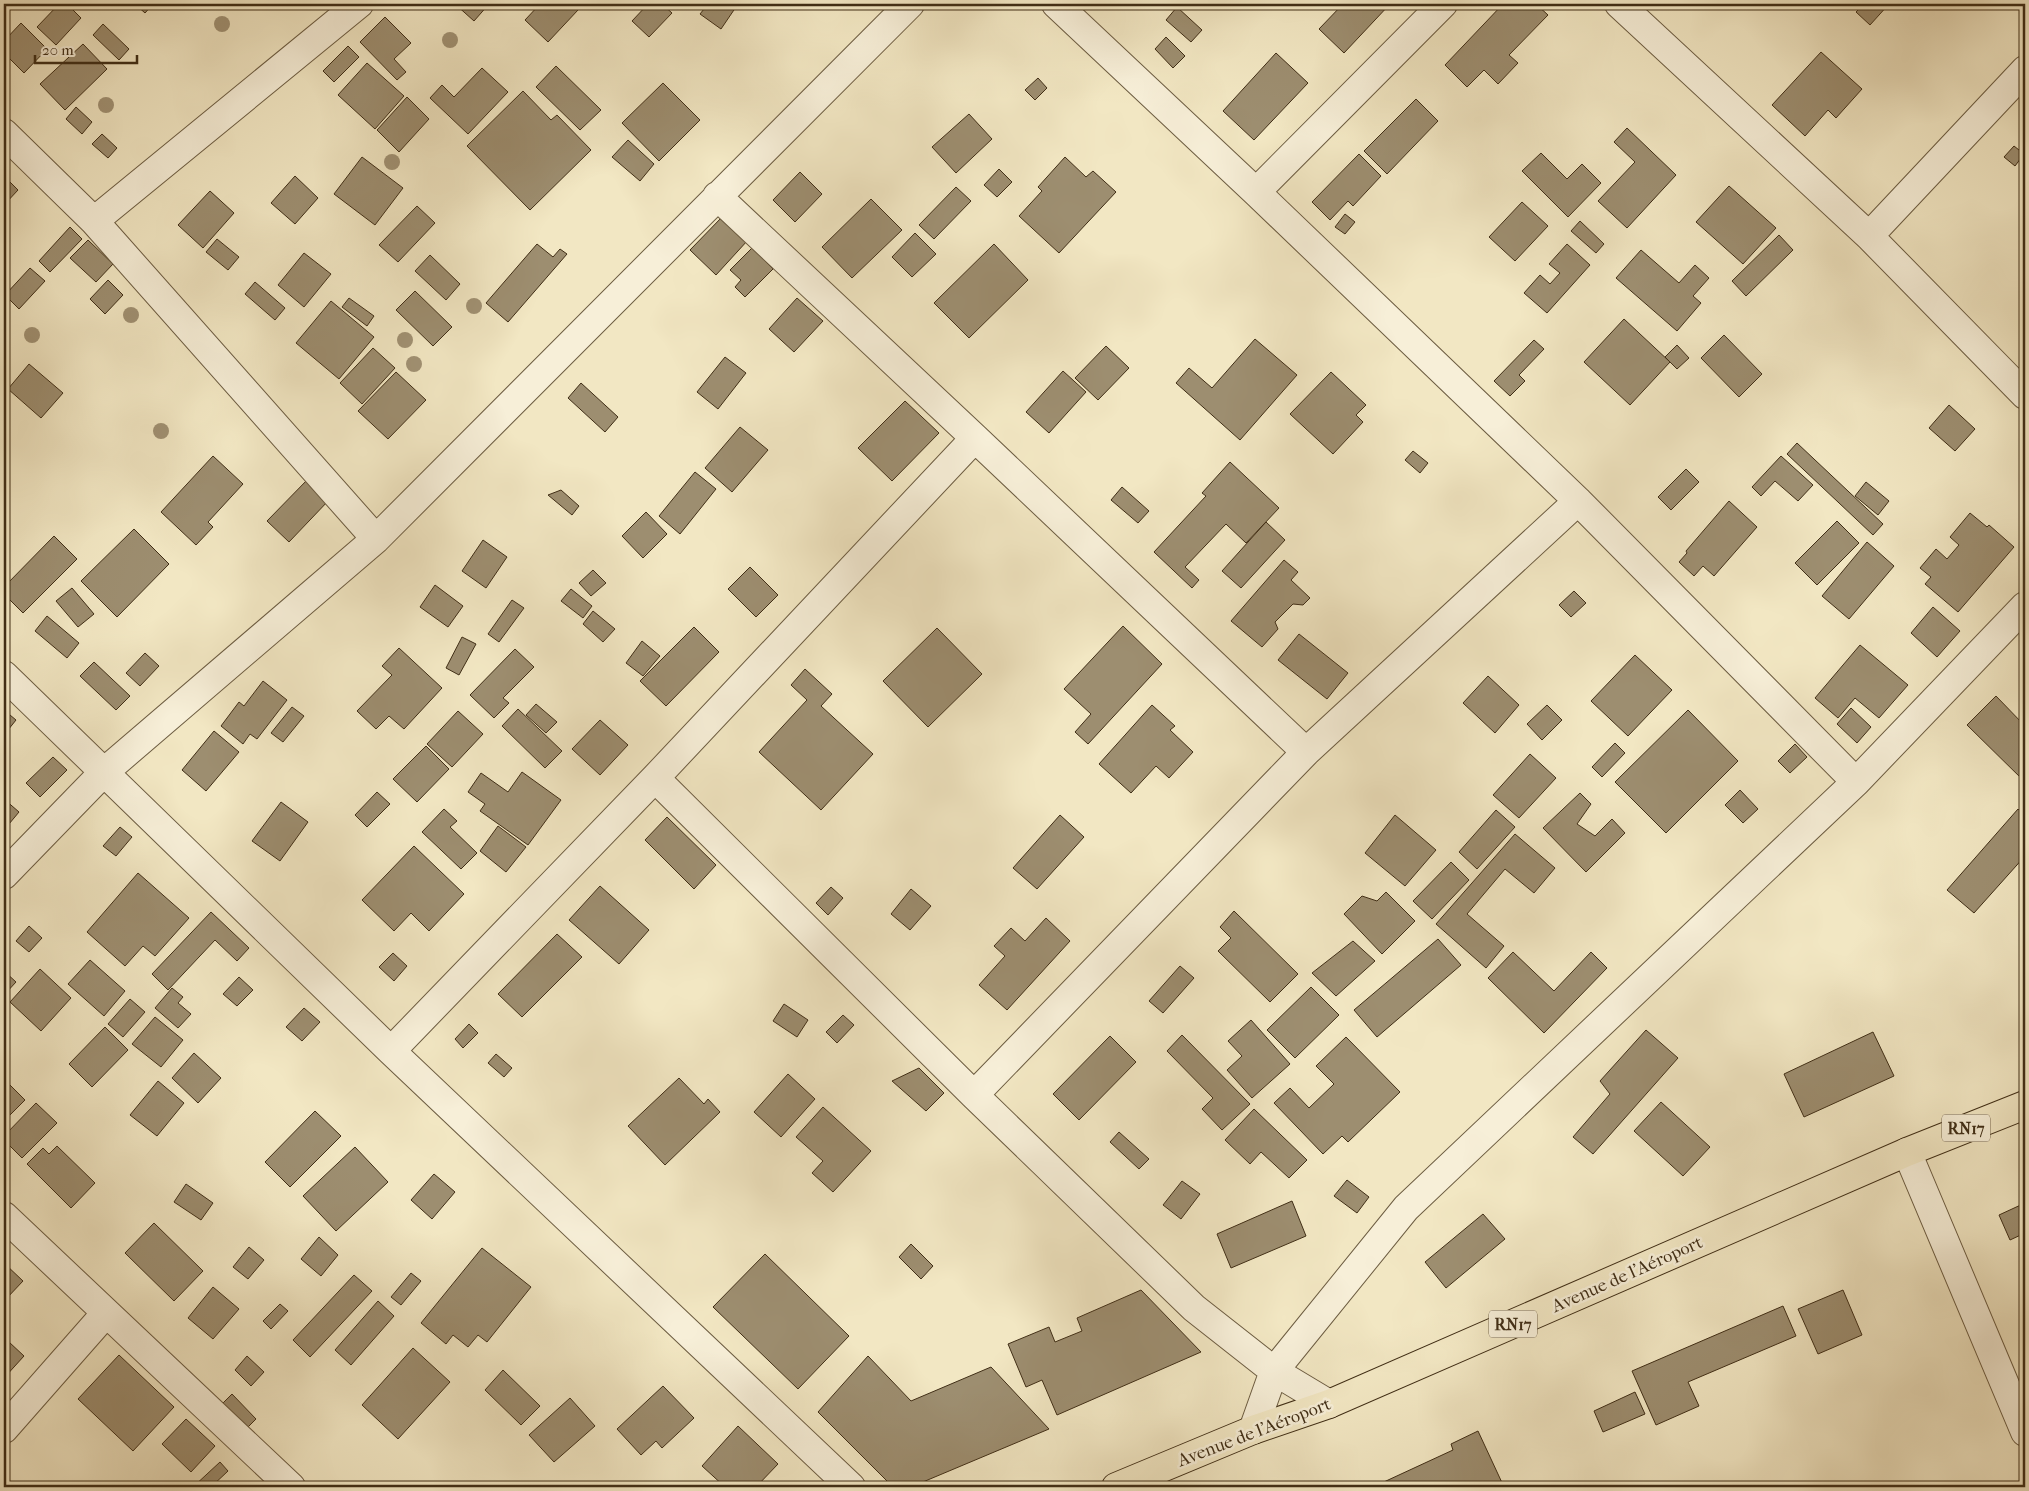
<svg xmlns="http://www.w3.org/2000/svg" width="2029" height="1491" font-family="'IM FELL French Canon',serif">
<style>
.building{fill:#9d8e70;stroke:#402e16}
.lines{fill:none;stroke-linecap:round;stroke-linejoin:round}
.street-casing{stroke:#6c5c41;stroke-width:30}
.primary-casing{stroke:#402e16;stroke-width:30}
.street{stroke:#f7efd8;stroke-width:28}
.primary{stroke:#f2e7c3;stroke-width:28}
.tree{fill:#a19274}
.labels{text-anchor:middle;stroke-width:5;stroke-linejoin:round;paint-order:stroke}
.shield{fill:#f7efd8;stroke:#776850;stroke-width:1}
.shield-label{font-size:16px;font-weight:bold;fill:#402e16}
.street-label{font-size:18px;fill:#402e16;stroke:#f7efd8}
</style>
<rect width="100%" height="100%" fill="#f2e7c3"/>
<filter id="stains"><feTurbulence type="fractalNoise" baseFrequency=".004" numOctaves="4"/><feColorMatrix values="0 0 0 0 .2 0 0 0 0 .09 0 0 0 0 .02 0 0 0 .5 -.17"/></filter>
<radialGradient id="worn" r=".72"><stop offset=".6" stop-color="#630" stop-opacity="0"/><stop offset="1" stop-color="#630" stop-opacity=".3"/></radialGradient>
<path class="building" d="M 59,4 L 67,4 L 81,18 L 56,45 L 37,27 Z
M 135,4 L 153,4 L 145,13 Z
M 455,4 L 489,4 L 474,21 Z
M 540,4 L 571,4 L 578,10 L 548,42 L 525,20 Z
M 648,4 L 662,4 L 672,13 L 649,37 L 632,21 Z
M 708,4 L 738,4 L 721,29 L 700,14 Z
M 1343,4 L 1390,4 L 1344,53 L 1319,29 Z
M 1503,4 L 1536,4 L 1548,15 L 1509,55 L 1518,63 L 1498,84 L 1484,70 L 1467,87 L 1445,65 Z
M 1864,4 L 1889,4 L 1870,25 L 1856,12 Z
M 1177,7 L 1202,30 L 1191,42 L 1166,20 Z
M 385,17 L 411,43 L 394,59 L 406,72 L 397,80 L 360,42 Z
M 21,23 L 47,49 L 24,73 L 4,53 L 4,41 Z
M 103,24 L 129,49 L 119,60 L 93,35 Z
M 1166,37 L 1185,56 L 1173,68 L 1155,49 Z
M 83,44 L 107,69 L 65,110 L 40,84 Z
M 348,46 L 359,57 L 334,82 L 323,71 Z
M 1821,52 L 1862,89 L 1836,118 L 1828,110 L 1805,136 L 1772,105 Z
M 1276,53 L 1308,83 L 1254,140 L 1223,111 Z
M 367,63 L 404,96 L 375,129 L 338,95 Z
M 556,66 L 601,110 L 580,130 L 536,87 Z
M 482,68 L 508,92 L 468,134 L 430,98 L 442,85 L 454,97 Z
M 1038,78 L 1047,88 L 1035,100 L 1025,90 Z
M 663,83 L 700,120 L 659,161 L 622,123 Z
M 523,91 L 551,120 L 557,115 L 591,150 L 530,210 L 467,146 Z
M 407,97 L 429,119 L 399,152 L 377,130 Z
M 1416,99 L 1438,121 L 1387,174 L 1364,151 Z
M 76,107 L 92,122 L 82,134 L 66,119 Z
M 969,114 L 992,139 L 956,173 L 932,147 Z
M 1627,128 L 1676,175 L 1627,228 L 1598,201 L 1635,162 L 1614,142 Z
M 102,134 L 117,148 L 108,158 L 92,144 Z
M 628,140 L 654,164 L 640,181 L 612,157 Z
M 2014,146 L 2024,154 L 2015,166 L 2004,157 Z
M 1541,153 L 1567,179 L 1582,164 L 1601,183 L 1568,217 L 1522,171 Z
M 1359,154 L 1381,176 L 1353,206 L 1348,201 L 1330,220 L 1312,202 Z
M 362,157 L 403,188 L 375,225 L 334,194 Z
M 1065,157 L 1086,177 L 1093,171 L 1116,192 L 1059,253 L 1019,216 L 1042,191 L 1038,187 Z
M 999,169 L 1012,182 L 997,197 L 984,185 Z
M 800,172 L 822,194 L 795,222 L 773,200 Z
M 295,176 L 318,198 L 295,224 L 271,203 Z
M 8,180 L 18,190 L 4,205 L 4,184 Z
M 1729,186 L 1776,228 L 1743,264 L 1696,222 Z
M 956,187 L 971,201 L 934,239 L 919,225 Z
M 210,191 L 234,213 L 203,248 L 178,225 Z
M 871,199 L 902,230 L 852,278 L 822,247 Z
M 1522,202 L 1548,226 L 1515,261 L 1489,237 Z
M 417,206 L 435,223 L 398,262 L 379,245 Z
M 1345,214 L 1355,222 L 1345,234 L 1335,227 Z
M 723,216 L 748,240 L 716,275 L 690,250 Z
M 1580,221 L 1604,244 L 1596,253 L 1571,231 Z
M 70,227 L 82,239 L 50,272 L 39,261 Z
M 915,233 L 936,254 L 912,277 L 892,257 Z
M 1779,235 L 1793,250 L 1746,296 L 1732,281 Z
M 217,239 L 239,257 L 228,270 L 206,252 Z
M 88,240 L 113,264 L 96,282 L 70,258 Z
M 537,244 L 553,257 L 560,249 L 567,254 L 508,322 L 486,303 Z
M 994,244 L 1028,280 L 969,338 L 934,303 Z
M 1567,244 L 1590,265 L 1547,313 L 1524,293 L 1540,275 L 1550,284 L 1560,273 L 1549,264 Z
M 752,248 L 773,269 L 745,297 L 735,287 L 741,280 L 730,270 Z
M 1641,250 L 1679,283 L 1695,265 L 1709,278 L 1693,296 L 1701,303 L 1677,331 L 1616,278 Z
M 304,253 L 331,274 L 304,307 L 278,285 Z
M 430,255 L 460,284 L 446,300 L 415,271 Z
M 30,268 L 45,281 L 19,309 L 5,295 Z
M 108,280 L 123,295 L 105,314 L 90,299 Z
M 255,282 L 285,308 L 275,320 L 245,294 Z
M 415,291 L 452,327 L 433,346 L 396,310 Z
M 349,298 L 374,316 L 367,326 L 342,307 Z
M 797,298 L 823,321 L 794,352 L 769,329 Z
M 331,301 L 374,337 L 339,379 L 296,343 Z
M 1624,319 L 1670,362 L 1630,405 L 1584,362 Z
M 1724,335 L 1762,374 L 1739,397 L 1701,358 Z
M 1255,339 L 1297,375 L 1240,440 L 1176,383 L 1189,368 L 1212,388 Z
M 1534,340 L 1544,349 L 1519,375 L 1525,381 L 1510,396 L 1494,381 Z
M 1677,345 L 1689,358 L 1677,369 L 1665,357 Z
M 1106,346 L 1129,368 L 1098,400 L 1075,378 Z
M 373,348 L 395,368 L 362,404 L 340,383 Z
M 725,357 L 746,373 L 718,409 L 697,392 Z
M 29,364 L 63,393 L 41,418 L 8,389 Z
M 1063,371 L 1086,392 L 1049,433 L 1026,412 Z
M 396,372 L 426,400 L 388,439 L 358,411 Z
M 1331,372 L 1366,405 L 1356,415 L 1363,422 L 1333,454 L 1290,414 Z
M 581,383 L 618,417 L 605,432 L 568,398 Z
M 905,401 L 939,433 L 892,481 L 858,448 Z
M 1949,405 L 1975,429 L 1955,451 L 1929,428 Z
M 740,427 L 768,450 L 732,492 L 705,468 Z
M 1797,443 L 1883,524 L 1873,535 L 1787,454 Z
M 1413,451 L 1428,463 L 1420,473 L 1405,460 Z
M 213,456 L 243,484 L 208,522 L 213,527 L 196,545 L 161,512 Z
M 1781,456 L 1813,485 L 1798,501 L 1775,481 L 1761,496 L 1752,487 Z
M 1230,462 L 1279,508 L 1246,543 L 1226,524 L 1185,567 L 1199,580 L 1192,588 L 1154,552 L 1206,496 L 1202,493 Z
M 1686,469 L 1699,482 L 1671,510 L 1658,497 Z
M 695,472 L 716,489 L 680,534 L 659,516 Z
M 309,478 L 330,499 L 289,542 L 267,521 Z
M 1866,482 L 1889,501 L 1878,515 L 1855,496 Z
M 1122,487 L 1149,511 L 1138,523 L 1111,500 Z
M 561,490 L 579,506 L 572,515 L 548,495 Z
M 1729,501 L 1757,527 L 1714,576 L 1703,566 L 1694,576 L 1679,562 L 1687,553 L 1686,551 Z
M 646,512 L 667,534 L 643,558 L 622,536 Z
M 1970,513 L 1987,527 L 1989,525 L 2014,547 L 1958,612 L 1925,584 L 1931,577 L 1920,568 L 1936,549 L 1947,559 L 1959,545 L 1950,537 Z
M 1837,521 L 1859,543 L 1817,585 L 1795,563 Z
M 1266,522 L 1285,540 L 1241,588 L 1222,571 Z
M 134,529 L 169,564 L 117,617 L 81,581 Z
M 54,536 L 77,559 L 23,613 L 4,594 L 4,587 Z
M 483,540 L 507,557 L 486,588 L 462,571 Z
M 1867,542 L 1894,566 L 1849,619 L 1822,596 Z
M 1284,560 L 1298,572 L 1291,580 L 1310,598 L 1303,605 L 1293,604 L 1275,622 L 1278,629 L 1262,647 L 1231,621 Z
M 750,567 L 778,595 L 756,617 L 728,589 Z
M 593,570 L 606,583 L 591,596 L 579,583 Z
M 435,585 L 463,606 L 448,627 L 420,607 Z
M 72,588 L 94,614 L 78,627 L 56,601 Z
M 571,589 L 592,606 L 583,618 L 561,601 Z
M 1574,591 L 1586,603 L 1571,617 L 1559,605 Z
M 512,600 L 524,608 L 499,642 L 488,634 Z
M 1933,607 L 1960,631 L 1937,657 L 1911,633 Z
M 593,611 L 615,629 L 603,642 L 583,624 Z
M 47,616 L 79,643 L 67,658 L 35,631 Z
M 1123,626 L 1162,664 L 1088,744 L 1075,732 L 1091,714 L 1064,689 Z
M 694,627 L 719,652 L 666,706 L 640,681 Z
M 937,628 L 982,674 L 928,727 L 883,681 Z
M 1299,634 L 1348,673 L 1327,699 L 1278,660 Z
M 462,637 L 476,644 L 459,675 L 446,668 Z
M 642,641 L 660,656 L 643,676 L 626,663 Z
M 1860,645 L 1908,685 L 1879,718 L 1855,698 L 1838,718 L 1815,698 Z
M 399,648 L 442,688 L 404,729 L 389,716 L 376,729 L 357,711 L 392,675 L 382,666 Z
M 515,649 L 534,667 L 503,698 L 509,703 L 494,718 L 470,695 Z
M 145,653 L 159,666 L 140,686 L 126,673 Z
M 1635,655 L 1672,690 L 1628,736 L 1591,701 Z
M 94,662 L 130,696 L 116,710 L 80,676 Z
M 805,669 L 832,694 L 821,706 L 873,754 L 821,810 L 759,752 L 807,700 L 791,685 Z
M 1488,676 L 1519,705 L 1495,733 L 1463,703 Z
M 263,681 L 287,700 L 257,739 L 250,734 L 243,744 L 221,726 L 239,702 L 244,706 Z
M 1996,696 L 2025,726 L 2025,777 L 2023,780 L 1967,725 Z
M 536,704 L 557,722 L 546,733 L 526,715 Z
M 1152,705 L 1175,726 L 1170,730 L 1193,752 L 1169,778 L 1156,766 L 1131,793 L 1099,764 Z
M 1547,705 L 1562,720 L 1542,740 L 1527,724 Z
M 292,707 L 304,716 L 283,742 L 271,733 Z
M 1851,708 L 1871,727 L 1857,743 L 1837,724 Z
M 518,709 L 562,751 L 545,768 L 502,726 Z
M 4,710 L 16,720 L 4,735 Z
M 1688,710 L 1738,761 L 1666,833 L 1615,782 Z
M 458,711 L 483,734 L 452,767 L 427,744 Z
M 600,720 L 628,745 L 600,775 L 572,749 Z
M 214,731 L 239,752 L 206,791 L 182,770 Z
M 1615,743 L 1625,753 L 1602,777 L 1592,767 Z
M 1795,744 L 1807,757 L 1790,773 L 1778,761 Z
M 426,746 L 449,769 L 417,802 L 393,779 Z
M 1530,754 L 1556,778 L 1519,818 L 1493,795 Z
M 53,757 L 67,770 L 40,797 L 26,783 Z
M 522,772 L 561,800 L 528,845 L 480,811 L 485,804 L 468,792 L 481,773 L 508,792 Z
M 1740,790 L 1758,809 L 1743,823 L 1725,805 Z
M 377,792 L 390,804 L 367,827 L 355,815 Z
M 1580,793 L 1591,804 L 1577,824 L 1595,836 L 1612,819 L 1625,833 L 1586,872 L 1543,828 Z
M 4,799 L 19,812 L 4,830 Z
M 281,802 L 308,822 L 280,861 L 252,841 Z
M 444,809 L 457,821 L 450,827 L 477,853 L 461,869 L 422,832 Z
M 2018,809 L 2025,816 L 2025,856 L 1974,913 L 1947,890 Z
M 1496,810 L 1515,827 L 1477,869 L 1459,852 Z
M 1060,815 L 1084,837 L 1037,889 L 1013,868 Z
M 1395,815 L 1436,850 L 1405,886 L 1365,853 Z
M 667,817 L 716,865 L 694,889 L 645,840 Z
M 498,826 L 526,847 L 506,872 L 480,851 Z
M 120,827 L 132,837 L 116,856 L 103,846 Z
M 1515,834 L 1555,868 L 1534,893 L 1505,869 L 1467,914 L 1504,946 L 1486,968 L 1436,924 Z
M 414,846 L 464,894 L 429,931 L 411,913 L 394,931 L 362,900 Z
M 1451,862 L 1469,880 L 1432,919 L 1413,901 Z
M 138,873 L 189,918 L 155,956 L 143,946 L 125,966 L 87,932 Z
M 600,886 L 649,930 L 619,964 L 569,920 Z
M 831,887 L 843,898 L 828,915 L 816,903 Z
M 911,889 L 931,906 L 910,930 L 891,914 Z
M 1386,892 L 1415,921 L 1382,954 L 1344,914 L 1362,896 L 1377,901 Z
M 1234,911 L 1298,974 L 1270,1002 L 1218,951 L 1231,938 L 1220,927 Z
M 211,912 L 249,948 L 237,961 L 215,940 L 168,990 L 152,974 Z
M 1046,918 L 1070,941 L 1007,1010 L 979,985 L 1005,956 L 994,946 L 1011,928 L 1025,941 Z
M 29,926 L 42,938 L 29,952 L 16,941 Z
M 557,934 L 582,957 L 522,1017 L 498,994 Z
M 1438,939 L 1461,965 L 1377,1037 L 1354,1010 Z
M 1353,941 L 1375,961 L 1336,996 L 1312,973 Z
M 1513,952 L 1554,991 L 1591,952 L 1607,968 L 1544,1033 L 1488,978 Z
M 393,953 L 407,966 L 394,981 L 379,967 Z
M 90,960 L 125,991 L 104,1016 L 68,984 Z
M 1180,966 L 1194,978 L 1163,1013 L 1149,1001 Z
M 40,969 L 71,998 L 41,1031 L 10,1002 Z
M 4,971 L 16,982 L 4,995 Z
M 239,977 L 253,990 L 237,1006 L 223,994 Z
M 1311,987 L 1339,1015 L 1295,1058 L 1267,1030 Z
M 172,988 L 183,997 L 178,1003 L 191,1014 L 178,1028 L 155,1008 Z
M 130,999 L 145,1012 L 123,1037 L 108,1024 Z
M 784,1004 L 808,1020 L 797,1037 L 773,1021 Z
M 304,1008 L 320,1022 L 302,1041 L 286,1027 Z
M 843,1015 L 854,1025 L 837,1043 L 826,1032 Z
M 155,1017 L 183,1040 L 161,1067 L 132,1044 Z
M 1251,1020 L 1290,1064 L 1252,1098 L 1227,1070 L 1242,1056 L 1228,1041 Z
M 469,1024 L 478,1033 L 463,1048 L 455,1039 Z
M 105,1027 L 128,1050 L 92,1087 L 69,1064 Z
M 1646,1030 L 1678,1058 L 1593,1154 L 1573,1137 L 1610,1094 L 1600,1081 Z
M 1873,1032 L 1894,1076 L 1804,1117 L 1784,1074 Z
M 1182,1035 L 1250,1104 L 1222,1130 L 1202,1109 L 1213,1098 L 1167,1051 Z
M 1110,1036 L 1136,1062 L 1079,1120 L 1053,1094 Z
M 1346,1037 L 1400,1092 L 1348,1142 L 1342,1136 L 1323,1154 L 1274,1103 L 1290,1088 L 1309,1108 L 1334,1084 L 1316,1066 Z
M 194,1053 L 221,1078 L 198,1103 L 172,1078 Z
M 496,1054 L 512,1068 L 504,1077 L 488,1063 Z
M 919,1068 L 944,1093 L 926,1111 L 892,1081 Z
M 788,1074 L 815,1099 L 781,1137 L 754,1112 Z
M 679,1078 L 704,1104 L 708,1099 L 720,1112 L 665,1165 L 628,1126 Z
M 4,1079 L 25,1100 L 4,1121 Z
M 158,1081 L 184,1103 L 157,1136 L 130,1115 Z
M 1661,1102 L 1710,1147 L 1683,1176 L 1634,1131 Z
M 36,1103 L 57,1123 L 22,1158 L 4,1140 L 4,1136 Z
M 823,1107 L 871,1151 L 833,1192 L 812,1173 L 823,1161 L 796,1137 Z
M 1254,1109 L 1307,1160 L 1289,1178 L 1261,1152 L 1250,1164 L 1225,1140 Z
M 315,1111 L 341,1136 L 290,1187 L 265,1162 Z
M 1119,1132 L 1149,1159 L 1139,1169 L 1110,1142 Z
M 57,1146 L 95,1183 L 71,1208 L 27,1164 L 43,1148 L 49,1154 Z
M 355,1147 L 388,1182 L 336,1231 L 303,1196 Z
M 434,1174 L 455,1192 L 432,1219 L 411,1200 Z
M 1347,1180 L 1369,1197 L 1357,1213 L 1334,1196 Z
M 1182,1181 L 1200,1194 L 1181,1219 L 1163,1205 Z
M 186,1184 L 213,1203 L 201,1220 L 174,1202 Z
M 1292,1201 L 1306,1236 L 1231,1268 L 1217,1234 Z
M 2025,1203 L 2025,1233 L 2010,1240 L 1999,1215 Z
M 1483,1214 L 1505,1239 L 1446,1288 L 1425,1262 Z
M 154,1223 L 203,1271 L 174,1301 L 125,1253 Z
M 319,1237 L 338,1255 L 321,1276 L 301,1259 Z
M 911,1244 L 933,1266 L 921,1279 L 899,1257 Z
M 249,1247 L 264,1260 L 248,1279 L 233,1267 Z
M 482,1248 L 531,1287 L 487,1342 L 478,1335 L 468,1347 L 453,1335 L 446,1344 L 421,1323 Z
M 765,1254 L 849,1336 L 798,1389 L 713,1307 Z
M 4,1263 L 23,1281 L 6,1299 L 4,1298 Z
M 411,1273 L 421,1281 L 401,1305 L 391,1297 Z
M 354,1275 L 372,1291 L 310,1357 L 293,1340 Z
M 213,1287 L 239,1309 L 213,1339 L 188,1318 Z
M 1141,1290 L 1201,1352 L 1057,1415 L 1042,1380 L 1026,1387 L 1008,1344 L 1049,1327 L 1055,1342 L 1082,1331 L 1077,1318 Z
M 1843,1290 L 1862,1335 L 1818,1354 L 1798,1309 Z
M 378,1301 L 394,1316 L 351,1365 L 335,1350 Z
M 280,1304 L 288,1311 L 271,1329 L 263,1321 Z
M 1783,1306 L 1796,1336 L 1688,1382 L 1699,1406 L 1656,1425 L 1632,1371 Z
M 9,1342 L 24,1356 L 4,1378 L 4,1348 Z
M 413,1348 L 450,1382 L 398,1439 L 362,1405 Z
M 119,1355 L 174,1407 L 133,1451 L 78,1399 Z
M 247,1356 L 264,1372 L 251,1386 L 235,1370 Z
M 868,1356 L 911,1401 L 991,1367 L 1049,1429 L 911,1487 L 893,1487 L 818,1412 Z
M 503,1370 L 540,1406 L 521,1425 L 485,1390 Z
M 663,1386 L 694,1418 L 662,1448 L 656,1441 L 641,1455 L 617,1429 Z
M 1635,1392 L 1645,1414 L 1603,1432 L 1594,1411 Z
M 232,1394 L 256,1419 L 245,1430 L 221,1405 Z
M 570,1398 L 595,1426 L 554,1462 L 529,1435 Z
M 186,1419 L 215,1446 L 191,1472 L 162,1444 Z
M 738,1426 L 778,1464 L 756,1487 L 725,1487 L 702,1466 Z
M 1478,1431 L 1504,1487 L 1373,1487 L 1453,1450 L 1451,1444 Z
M 220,1462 L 228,1471 L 211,1487 L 193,1487 Z"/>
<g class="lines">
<g class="street-casing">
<path id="street" d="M 1056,4 L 1256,192 L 1578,501 L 1856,782
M 1619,4 L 1869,236 L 2025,395
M 4,133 L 94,221 L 376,539
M 1256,192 L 1443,4
M 717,196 L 975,438 L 1306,752
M 94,221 L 359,4
M 1869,236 L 2025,70
M 4,675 L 391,1051 L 851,1487
M 655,778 L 974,1095 L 1194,1308 L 1274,1371 L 1329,1404
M 4,875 L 103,773 L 376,539 L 910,4
M 391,1051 L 655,778 L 975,438
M 974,1095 L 1306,752 L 1578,501
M 1907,1152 L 2025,1432
M 4,1216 L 291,1487
M 4,1429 L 106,1313
M 1253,1430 L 1274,1371 L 1406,1208 L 1856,782 L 2025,606"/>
</g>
<g class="primary-casing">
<path id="primary" d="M 1116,1487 L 1253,1430 L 1329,1404 L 1907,1152 L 2025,1105"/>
</g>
<use href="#street" class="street"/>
<use href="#primary" class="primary"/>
</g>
<g class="tree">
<circle cx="222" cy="24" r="8"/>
<circle cx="450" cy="40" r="8"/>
<circle cx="106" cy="105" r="8"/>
<circle cx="392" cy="162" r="8"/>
<circle cx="474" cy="306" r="8"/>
<circle cx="131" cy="315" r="8"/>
<circle cx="32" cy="335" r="8"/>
<circle cx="405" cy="340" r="8"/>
<circle cx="414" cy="364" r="8"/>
<circle cx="161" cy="431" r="8"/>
</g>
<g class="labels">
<g class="shield">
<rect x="1942" y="1114.5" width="48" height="27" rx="4"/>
<rect x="1489" y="1310.5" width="48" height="27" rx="4"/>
</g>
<g class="shield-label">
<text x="1966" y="1134">RN17</text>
<text x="1513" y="1330">RN17</text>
</g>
<g class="street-label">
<text transform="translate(1627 1274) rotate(-24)" y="6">Avenue de l'Aéroport</text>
<text transform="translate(1254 1432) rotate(-21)" y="6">Avenue de l'Aéroport</text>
</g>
</g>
<rect width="2029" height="1491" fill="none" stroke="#f2e7c3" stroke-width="20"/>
<rect x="5" y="5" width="2019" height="1481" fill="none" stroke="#402e16" stroke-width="2.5"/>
<rect x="10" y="10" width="2009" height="1471" fill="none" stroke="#402e16"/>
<path d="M35 55v8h102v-8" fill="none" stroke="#402e16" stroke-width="2.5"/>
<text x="42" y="55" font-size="15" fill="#402e16" stroke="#f7efd8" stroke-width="4" paint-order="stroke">20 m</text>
<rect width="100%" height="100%" filter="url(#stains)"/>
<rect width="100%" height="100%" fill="url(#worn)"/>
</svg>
